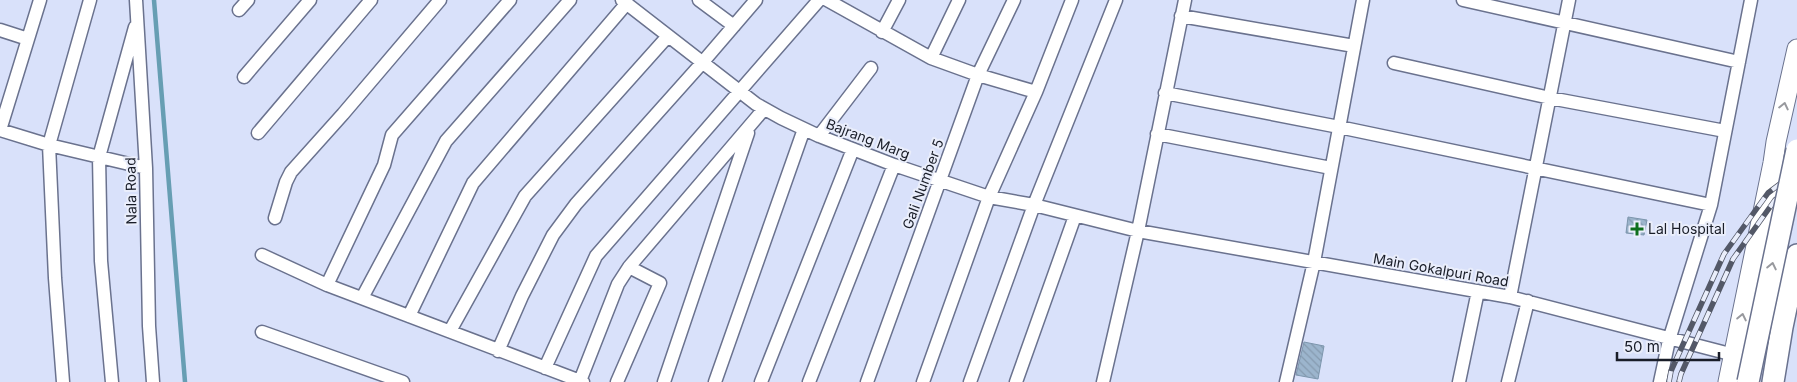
<svg xmlns="http://www.w3.org/2000/svg" width="1797" height="382" font-family="Inter,sans-serif">
<style>
.lines{fill:none;stroke-linecap:round;stroke-linejoin:round}
.stream{stroke:#679eb3;stroke-width:4.5}
.building{fill:url(#building-back-hatch);stroke:#7d96ad}
.minor-casing{stroke:#6a728e;stroke-width:15}
.secondary-casing{stroke:#6a728e;stroke-width:21}
.trunk-casing{stroke:#6a728e;stroke-width:24}
.minor{stroke:#fff;stroke-width:12}
.secondary{stroke:#fff;stroke-width:19}
.trunk{stroke:#fff;stroke-width:21}
.rail-casing{stroke:#535867;stroke-width:5.5}
.rail{stroke:#eaeefb;stroke-width:4;stroke-dasharray:11;stroke-linecap:butt}
.trunk-bridge-casing{stroke:#6a728e;stroke-width:24;stroke-linecap:butt}
.trunk-bridge{stroke:#fff;stroke-width:21}
.oneway{stroke:#98999e}
.poi-dot{fill:#0f6f1d;stroke:#eaeefb;stroke-width:2}
.labels{text-anchor:middle;stroke-width:4;stroke-linejoin:round;paint-order:stroke}
.street-label{font-size:14px;fill:#191d28;stroke:#eaeefb}
.poi-label{font-size:14px;fill:#191d28;stroke:#eaeefb;text-anchor:start}
</style>
<defs>
<pattern id="building-back-hatch" width="6" height="6" patternUnits="userSpaceOnUse" patternTransform="scale(1.25)"><rect width="6" height="6" fill="#9cb5cd"/><path d="M-1 5l2 2M0 0l6 6M5-1l2 2" fill="none" stroke="#869bb0"/></pattern>
</defs>
<rect width="100%" height="100%" fill="#d9e1fa"/>
<g class="lines">
<path class="stream" d="M 154,0 L 185,382"/>
</g>
<path class="building" d="M 1628,217 L 1647,220 L 1644,235 L 1626,233 Z
M 1304,342 L 1324,346 L 1318,379 L 1296,375 Z"/>
<g class="lines">
<g class="minor-casing">
<path id="minor" d="M 136,0 L 146,168 L 149,326 L 153,382
M 622,0 L 756,104 L 781,118 L 819,136 L 894,165 L 989,197 L 1034,205 L 1138,231 L 1510,297 L 1734,355
M 699,0 L 734,26
M 827,0 L 931,58 L 978,75 L 1036,92
M 1463,0 L 1739,62
M 239,10 L 248,0
M 1181,16 L 1354,46
M 0,30 L 28,39
M 882,32 L 899,0
M 931,58 L 959,0
M 1394,63 L 1550,98 L 1725,131
M 244,77 L 310,0
M 1165,93 L 1339,127 L 1711,205
M 0,130 L 49,145 L 146,168
M 0,130 L 40,0
M 258,133 L 371,0
M 1157,134 L 1331,168
M 819,136 L 871,68
M 275,218 L 286,182 L 291,172 L 343,114 L 440,0
M 262,255 L 327,285 L 583,382
M 327,285 L 384,165 L 392,135 L 510,0
M 1510,297 L 1569,0
M 362,298 L 446,141 L 570,0
M 409,316 L 473,183 L 627,3
M 450,331 L 525,196 L 668,36
M 262,332 L 403,382
M 498,351 L 522,296 L 553,235 L 576,204 L 702,63 L 756,0
M 545,368 L 596,256 L 819,0
M 580,381 L 618,284 L 629,267 L 764,109
M 63,382 L 55,278 L 49,145 L 90,0
M 112,382 L 101,261 L 99,157 L 135,27
M 617,382 L 660,283 L 629,267
M 664,382 L 748,133
M 715,382 L 804,129
M 761,382 L 853,149
M 809,382 L 894,165
M 867,382 L 978,75 L 1014,0
M 923,382 L 989,197 L 1036,92 L 1072,0
M 970,382 L 1034,205 L 1116,0
M 1016,382 L 1075,216
M 1103,382 L 1138,231 L 1185,0
M 1286,382 L 1314,262 L 1363,0
M 1459,382 L 1478,291
M 1508,382 L 1528,301
M 1660,382 L 1669,340 L 1711,205 L 1751,0"/>
</g>
<g class="secondary-casing">
<path id="secondary" d="M 1728,382 L 1773,163 L 1776,142 L 1797,49"/>
</g>
<g class="trunk-casing">
<path id="trunk" d="M 1773,382 L 1782,327 L 1797,255"/>
</g>
<use href="#minor" class="minor"/>
<use href="#secondary" class="secondary"/>
<use href="#trunk" class="trunk"/>
<g class="rail-casing">
<path id="rail" d="M 1669,382 L 1671,371 L 1724,254 L 1768,193 L 1797,171
M 1679,382 L 1681,374 L 1733,259 L 1775,200 L 1797,183"/>
</g>
<use href="#rail" class="rail"/>
<g class="trunk-bridge-casing">
<path id="trunk-bridge" d="M 1748,382 L 1797,150"/>
</g>
<use href="#trunk-bridge" class="trunk-bridge"/>
</g>
<defs><path id="oneway-chevron" d="M-2-3.5L2.5 0L-2 3.5" fill="none" stroke-width="1.6" stroke-linecap="round" stroke-linejoin="round" transform="scale(1.25)"/></defs>
<g class="oneway">
<use href="#oneway-chevron" transform="translate(1784 106) rotate(-77)"/>
<use href="#oneway-chevron" transform="translate(1772 266) rotate(-78)"/>
<use href="#oneway-chevron" transform="translate(1742 317) rotate(-78)"/>
</g>
<path class="poi-dot" d="M1634.5 221.5h5v5h5v5h-5v5h-5v-5h-5v-5h5z"/>
<g class="labels">
<g class="street-label">
<text transform="translate(868 139) rotate(21)" y="5">Bajrang Marg</text>
<text transform="translate(923 184) rotate(-70)" y="5">Gali Number 5</text>
<text transform="translate(131 191) rotate(-91)" y="5">Nala Road</text>
<text transform="translate(1441 270) rotate(10)" y="5">Main Gokalpuri Road</text>
</g>
<g class="poi-label">
<text x="1648" y="234">Lal Hospital</text>
</g>
</g>
<path d="M1617 352v8h102v-8" fill="none" stroke="#191d28" stroke-width="2.5"/>
<text x="1624" y="352" font-size="15" fill="#191d28" stroke="#eaeefb" stroke-width="4" paint-order="stroke">50 m</text>
</svg>
